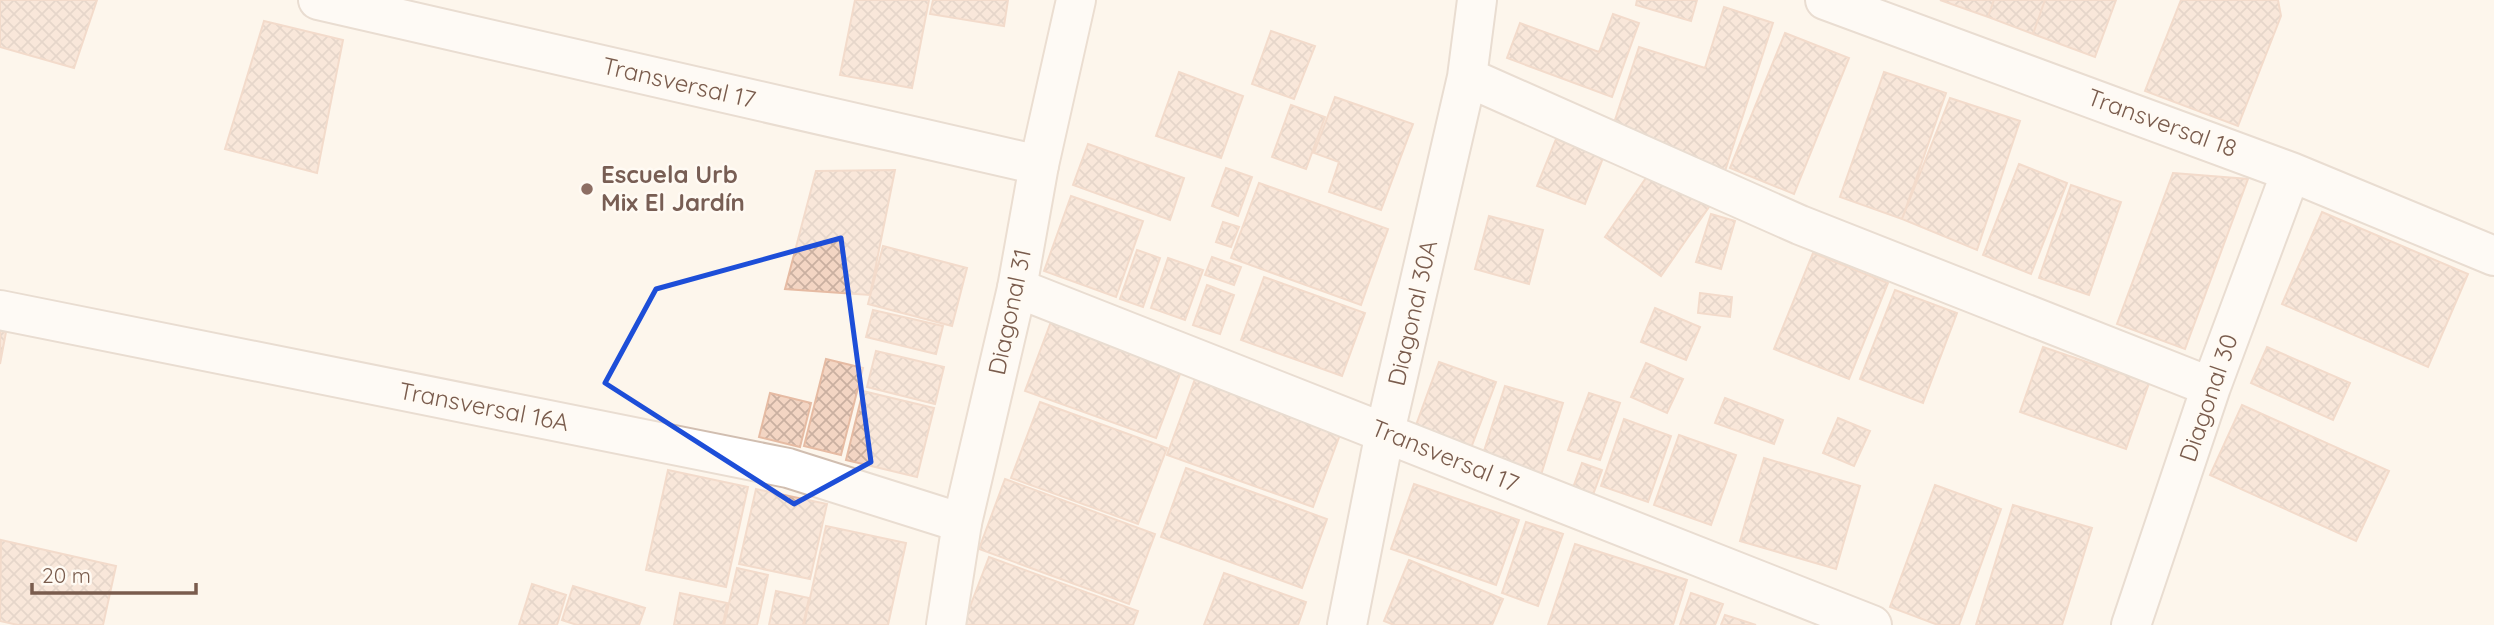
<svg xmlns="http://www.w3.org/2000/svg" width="2494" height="625" font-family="Quicksand,sans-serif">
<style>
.building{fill:url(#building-cross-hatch);stroke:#e6bba3;stroke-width:2}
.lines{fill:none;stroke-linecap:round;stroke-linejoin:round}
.street-casing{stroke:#d1beb0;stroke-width:42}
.secondary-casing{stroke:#d6c0b0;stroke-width:42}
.street{stroke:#fff;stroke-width:38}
.secondary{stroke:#fff;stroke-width:38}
.marked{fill:none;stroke:#1d4ed8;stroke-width:5;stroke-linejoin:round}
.education-dot{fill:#8d6e63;stroke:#fffaf3;stroke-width:2.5}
.labels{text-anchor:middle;stroke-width:5;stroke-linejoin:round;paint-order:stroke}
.street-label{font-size:24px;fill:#7a5c4d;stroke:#fffaf3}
.education-label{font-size:24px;font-weight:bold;fill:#785e54;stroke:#fffaf3;text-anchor:start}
</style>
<defs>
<pattern id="building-cross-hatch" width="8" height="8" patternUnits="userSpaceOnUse" patternTransform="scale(1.75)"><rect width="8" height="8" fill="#f3d5c3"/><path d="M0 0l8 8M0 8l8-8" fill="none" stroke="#cab0a1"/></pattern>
</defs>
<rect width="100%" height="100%" fill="#fdf6ec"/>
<path class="building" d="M 0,0 L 97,0 L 74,68 L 0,47 Z
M 855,0 L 929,0 L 912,88 L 840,75 Z
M 933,0 L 1008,0 L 1004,26 L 930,14 Z
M 1637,0 L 1697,0 L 1691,21 L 1636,5 Z
M 1940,0 L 1994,0 L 1988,17 Z
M 1994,0 L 2045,0 L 2033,34 L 1988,17 Z
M 2045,0 L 2116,0 L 2095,57 L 2033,34 Z
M 2181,0 L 2278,0 L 2281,16 L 2238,126 L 2145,91 Z
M 1724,7 L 1773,23 L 1725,171 L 1610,135 L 1639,47 L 1705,68 Z
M 1613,14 L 1639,23 L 1612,97 L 1507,58 L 1520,23 L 1599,52 Z
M 264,21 L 343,40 L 317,173 L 225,149 Z
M 1271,31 L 1315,46 L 1294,99 L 1252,84 Z
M 1785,33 L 1849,58 L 1794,194 L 1730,168 Z
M 1179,72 L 1243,96 L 1221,158 L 1156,136 Z
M 1884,72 L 1946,93 L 1902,219 L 1840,197 Z
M 1335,97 L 1413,124 L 1381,210 L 1329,192 L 1339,162 L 1314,153 Z
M 1950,98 L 2020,121 L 1977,250 L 1902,219 Z
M 1291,105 L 1325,117 L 1306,169 L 1272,157 Z
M 1556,139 L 1603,158 L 1585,204 L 1537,186 Z
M 1088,144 L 1184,178 L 1170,220 L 1073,185 Z
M 2019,164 L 2067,183 L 2031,274 L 1983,255 Z
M 1226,168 L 1252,177 L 1238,216 L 1212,206 Z
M 1653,168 L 1709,207 L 1661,276 L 1605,237 Z
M 895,170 L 870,295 L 785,289 L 816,171 Z
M 2173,173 L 2248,179 L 2185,349 L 2117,324 Z
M 1259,183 L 1388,229 L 1361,305 L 1231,258 Z
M 2071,185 L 2121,202 L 2089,295 L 2039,278 Z
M 1071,196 L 1143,221 L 1116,297 L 1044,271 Z
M 2322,212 L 2468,274 L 2428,367 L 2282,304 Z
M 1711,214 L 1735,221 L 1721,269 L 1696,262 Z
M 1489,216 L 1543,230 L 1529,284 L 1475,269 Z
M 1223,222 L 1239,227 L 1231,247 L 1216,242 Z
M 883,246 L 967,268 L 952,326 L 868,304 Z
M 1137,250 L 1160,258 L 1143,307 L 1120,299 Z
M 1813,253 L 1888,283 L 1849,379 L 1774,349 Z
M 1212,257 L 1241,267 L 1234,285 L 1205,275 Z
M 1168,258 L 1203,270 L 1185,320 L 1151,308 Z
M 1264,277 L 1365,313 L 1342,376 L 1241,340 Z
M 1207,285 L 1234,295 L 1220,334 L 1193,325 Z
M 1895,290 L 1957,313 L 1923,403 L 1860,379 Z
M 1700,293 L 1732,297 L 1730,317 L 1698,313 Z
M 1655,308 L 1700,327 L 1686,360 L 1641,342 Z
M 873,310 L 943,326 L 936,354 L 866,337 Z
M 1052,319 L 1183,366 L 1156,438 L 1025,391 Z
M 0,331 L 6,332 L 0,364 Z
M 2043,347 L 2149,383 L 2126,449 L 2020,412 Z
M 2267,347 L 2350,383 L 2333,420 L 2251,383 Z
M 876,351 L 944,367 L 935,404 L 867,387 Z
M 826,359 L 863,368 L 841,455 L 804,446 Z
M 1439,362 L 1496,382 L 1471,448 L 1415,428 Z
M 1646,363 L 1683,379 L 1667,413 L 1631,397 Z
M 1195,379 L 1341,432 L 1313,507 L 1167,455 Z
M 1505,386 L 1563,403 L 1541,475 L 1482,457 Z
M 863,391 L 934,408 L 917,477 L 846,460 Z
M 770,393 L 811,403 L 800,447 L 759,437 Z
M 1589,393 L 1620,403 L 1600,460 L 1568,450 Z
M 1725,398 L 1783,420 L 1774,444 L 1715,423 Z
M 1040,402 L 1167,448 L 1138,524 L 1011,478 Z
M 2242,405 L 2389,471 L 2356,541 L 2210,475 Z
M 1838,418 L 1870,431 L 1854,466 L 1823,453 Z
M 1624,419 L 1671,436 L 1648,502 L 1601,486 Z
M 1679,435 L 1736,455 L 1711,525 L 1654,505 Z
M 1764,458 L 1860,486 L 1836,569 L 1740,541 Z
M 1582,463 L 1602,470 L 1590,503 L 1570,496 Z
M 1186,468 L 1327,519 L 1302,588 L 1161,537 Z
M 668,470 L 748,487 L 726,587 L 646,570 Z
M 1005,479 L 1155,534 L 1129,604 L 979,549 Z
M 1414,484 L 1519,520 L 1496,585 L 1391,549 Z
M 1935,485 L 2001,509 L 1959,625 L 1938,625 L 1890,607 Z
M 756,489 L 827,504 L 810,579 L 739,564 Z
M 2013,505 L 2092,528 L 2062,625 L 1976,625 Z
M 1526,522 L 1563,534 L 1538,606 L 1502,593 Z
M 826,526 L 906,543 L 888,625 L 804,625 Z
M 1,540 L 116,566 L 103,625 L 18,625 L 0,621 Z
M 1575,544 L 1687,580 L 1673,625 L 1548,625 Z
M 989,557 L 1138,611 L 1133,625 L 963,625 Z
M 1409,560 L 1503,599 L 1492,625 L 1394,625 L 1384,621 Z
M 737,568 L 768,575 L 757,625 L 724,625 Z
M 1224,573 L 1306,602 L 1298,625 L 1204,625 Z
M 532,584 L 566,595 L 557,625 L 519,625 Z
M 573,586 L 645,608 L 639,625 L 577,625 L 562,620 Z
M 776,591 L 809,598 L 803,625 L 769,625 Z
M 680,593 L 727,603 L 723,625 L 674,625 Z
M 1691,593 L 1723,604 L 1715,625 L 1680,625 Z
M 1725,615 L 1756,625 L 1721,625 Z"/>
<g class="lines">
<g class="street-casing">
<path id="street" d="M 318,0 L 1039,165
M 1825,0 L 2291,172 L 2494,256
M 1467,77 L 1800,225 L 2211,387
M 1017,288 L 1872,625
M 0,310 L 788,468 L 962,523
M 1347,625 L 1385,432 L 1467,77 L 1477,0
M 2131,625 L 2211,387 L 2291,172"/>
</g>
<g class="secondary-casing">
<path id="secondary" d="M 946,625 L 962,523 L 1017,288 L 1039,165 L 1076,0"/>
</g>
<use href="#street" class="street"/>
<use href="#secondary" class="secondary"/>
</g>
<path d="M0 0H2494V625H0ZM 841,238 L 871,462 L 794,504 L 605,383 L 656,289 Z" fill="#fdf6ec" fill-opacity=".55" fill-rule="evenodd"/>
<path class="marked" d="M 841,238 L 871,462 L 794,504 L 605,383 L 656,289 Z"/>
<circle class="education-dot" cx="587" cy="189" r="7"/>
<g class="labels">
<g class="street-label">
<text transform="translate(679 83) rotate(13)" y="8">Transversal 17</text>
<text transform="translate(2162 123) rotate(20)" y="8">Transversal 18</text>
<text transform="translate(1010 312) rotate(-78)" y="8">Diagonal 31</text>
<text transform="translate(1413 313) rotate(-77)" y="8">Diagonal 30A</text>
<text transform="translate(2209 398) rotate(-71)" y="8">Diagonal 30</text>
<text transform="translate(484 407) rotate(11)" y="8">Transversal 16A</text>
<text transform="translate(1445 456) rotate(22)" y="8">Transversal 17</text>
</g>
<g class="education-label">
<text x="601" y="183">Escuela Urb<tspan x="601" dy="28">Mix El Jardín</tspan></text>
</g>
</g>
<path d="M32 583v10h164v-10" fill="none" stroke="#7a5c4d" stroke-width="3.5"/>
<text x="42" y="583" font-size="21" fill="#7a5c4d" stroke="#fffaf3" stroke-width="5" paint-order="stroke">20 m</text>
</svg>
